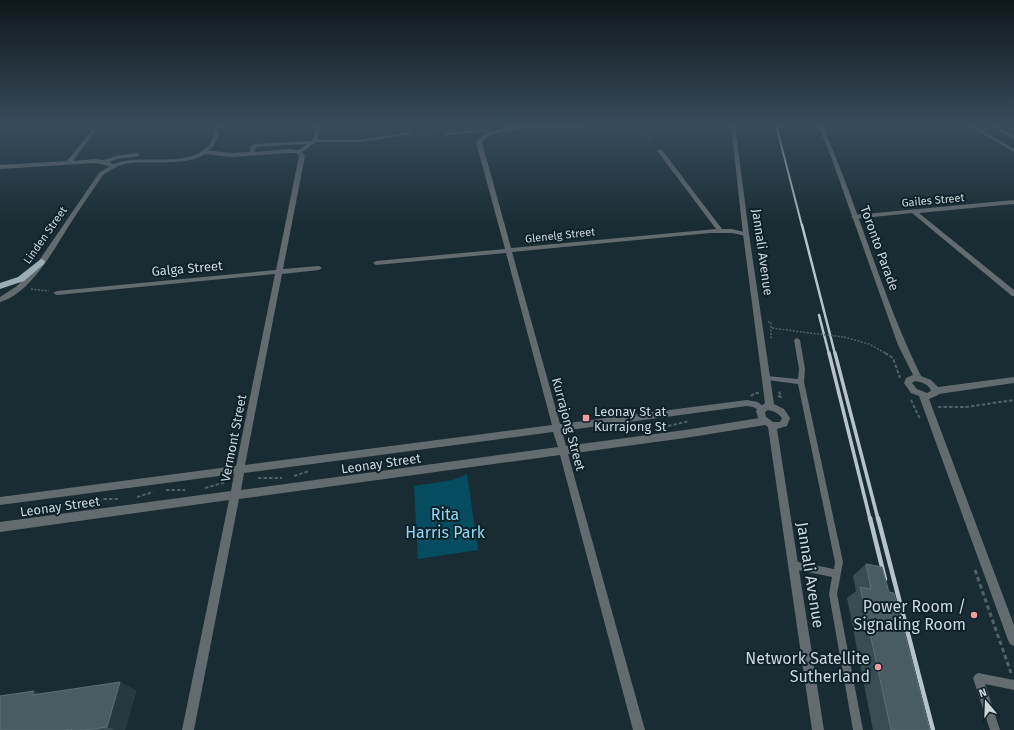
<svg xmlns="http://www.w3.org/2000/svg" width="1014" height="730" font-family="'Fira Sans',sans-serif">
<style>
.green{fill:#064c61}
.lines{fill:none;stroke-linecap:round;stroke-linejoin:round}
.path-far2{stroke:#506167;stroke-width:1.5;stroke-dasharray:2 1.5;stroke-linecap:butt}
.path-far1{stroke:#506167;stroke-width:2;stroke-dasharray:3.5 2;stroke-linecap:butt}
.path{stroke:#506167;stroke-width:3;stroke-dasharray:4.5 3;stroke-linecap:butt}
.service{fill:#626b6f;fill-rule:evenodd}
.minor{fill:#626b6f;fill-rule:evenodd}
.tertiary{fill:#626b6f;fill-rule:evenodd}
.primary{fill:#9baeb6;fill-rule:evenodd}
.rail-far3{stroke:#b6c3c8;stroke-width:2}
.rail-far2{stroke:#b6c3c8;stroke-width:2.5}
.rail-far1{stroke:#b6c3c8;stroke-width:3.5}
.rail{stroke:#b6c3c8;stroke-width:4.5}
.path-bridge{stroke:#506167;stroke-width:1.5;stroke-dasharray:2 1.5;stroke-linecap:butt}
.wall{fill:#394c54}
.shaded-wall{fill:#263941}
.building{fill:#495b63;stroke:#5d6f76}
.poi-dot{fill:#f49aa1;stroke:#0f2229;stroke-width:1.5}
.labels{text-anchor:middle;stroke-width:4;stroke-linejoin:round;paint-order:stroke}
.far-street-label{font-size:11px;fill:#cbd7dc;stroke:#0f2229}
.street-label{font-size:13px;fill:#cbd7dc;stroke:#0f2229}
.poi-label{font-size:13px;fill:#cbd7dc;stroke:#0f2229;text-anchor:start}
.near-park-label{font-size:16px;fill:#8fd9f6;stroke:#0f2229}
.near-street-label{font-size:16px;fill:#cbd7dc;stroke:#0f2229}
.near-poi-label{font-size:16px;fill:#cbd7dc;stroke:#0f2229;text-anchor:end}
</style>
<rect width="100%" height="100%" fill="#192c33"/>
<path class="green" d="M 467,474 L 478,550 L 418,559 L 414,486 L 453,480 Z"/>
<g class="lines">
<path class="path-far2" d="M 603,129 C 619,130 640,129 652,141
M 417,133 L 438,133
M 31,289 L 49,291
M 768,322 L 771,322 L 771,339
M 772,328 L 810,333
M 844,337 L 869,344 L 887,354"/>
<path class="path-far1" d="M 885,353 L 893,358 L 900,378
M 751,396 L 755,393 L 759,393
M 778,396 L 781,397 L 779,391
M 911,400 L 920,419
M 938,407 L 966,407 L 1014,400
M 668,426 L 689,421
M 640,427 L 651,428
M 294,476 L 309,471
M 258,478 L 282,478
M 205,488 L 226,482
M 166,490 L 185,490
M 137,497 L 153,492
M 82,504 L 104,499 L 119,499"/>
<path class="path" d="M 975,570 L 1011,673"/>
<path class="service" d="M 968,125 L 972,125 L 1014,149 L 1014,152 Z
M 482,130 L 495,133 L 493,134 L 482,132 L 446,135 L 444,134 L 446,133 Z
M 410,132 L 411,132 L 411,134 L 361,142 L 359,141 L 361,140 Z
M 797,338 L 800,340 L 805,369 L 804,382 L 843,562 L 837,594 L 863,730 L 853,730 L 829,594 L 832,577 L 793,569 L 790,568 L 789,565 L 790,562 L 793,561 L 834,569 L 835,562 L 798,384 L 767,380 L 765,380 L 764,378 L 765,376 L 767,376 L 798,379 L 799,369 L 794,340 Z
M 978,673 L 1014,680 L 1014,690 L 985,684 L 1000,730 L 990,730 L 973,678 L 975,675 Z"/>
<path class="minor" d="M 96,125 L 100,125 L 73,161 L 95,159 L 104,160 L 116,156 L 137,153 L 139,154 L 139,156 L 117,159 L 109,162 L 115,165 L 115,167 C 109,168 102,163 95,163 L 0,169 L 0,165 L 67,161 Z
M 316,125 L 320,125 L 318,140 L 361,140 L 363,141 L 361,142 L 316,142 L 302,152 L 305,156 L 283,269 L 319,266 L 322,268 L 319,270 L 282,274 L 245,465 L 552,425 L 506,253 L 376,265 L 373,263 L 376,261 L 505,249 L 476,142 C 491,123 525,127 546,127 L 548,128 L 546,129 C 528,130 494,127 482,142 L 511,248 L 716,229 L 658,152 L 657,151 L 660,149 L 662,150 L 722,229 L 732,229 L 748,233 L 749,234 L 746,236 L 732,233 L 710,233 L 512,252 L 560,424 L 747,400 L 758,402 L 766,409 L 765,411 L 762,412 L 753,407 L 747,406 L 562,431 L 566,446 L 685,430 L 765,417 L 768,419 L 769,421 L 768,423 L 765,425 L 685,438 L 568,454 L 645,730 L 633,730 L 560,455 L 239,499 L 194,730 L 182,730 L 229,500 L 0,532 L 0,522 L 231,491 L 234,474 L 0,505 L 0,497 L 236,466 L 275,274 L 57,295 L 53,293 L 57,291 L 276,270 L 299,156 L 297,153 L 289,153 L 231,157 L 205,154 L 202,152 L 205,150 L 231,153 L 250,152 L 251,146 L 254,144 L 312,141 ZM 307,144 L 298,150 L 289,149 L 255,152 L 256,147 ZM 553,432 L 558,447 L 241,490 L 244,473 Z
M 989,125 L 994,125 L 1014,136 L 1014,139 Z
M 1014,200 L 1014,204 L 919,213 L 1014,290 L 1014,296 L 1012,296 L 912,213 L 854,219 L 851,217 L 854,215 Z"/>
<path class="tertiary" d="M 217,125 L 221,125 C 219,134 217,144 210,150 C 192,169 148,159 125,164 C 117,166 110,170 103,175 C 93,190 82,205 72,221 C 55,247 32,293 0,302 L 0,297 L 17,286 L 34,268 L 99,173 C 107,168 114,163 124,161 C 148,156 185,166 205,149 C 212,144 214,133 217,125 Z
M 542,125 L 546,125 L 547,126 L 599,125 L 597,126 L 546,129 Z
M 731,125 L 735,125 L 749,234 L 774,404 L 784,409 L 790,418 L 787,426 L 777,429 L 824,730 L 812,730 L 768,427 L 759,421 L 756,411 L 757,409 L 765,403 L 743,234 ZM 768,410 C 774,411 778,413 782,418 L 780,422 L 773,422 L 766,417 L 765,412 Z
M 818,125 L 822,125 C 859,207 881,295 921,376 L 931,380 L 938,387 L 1014,377 L 1014,383 L 939,394 L 938,395 L 929,399 L 1014,625 L 1014,646 L 1010,644 L 1008,640 L 919,396 L 911,393 L 904,383 L 906,378 L 913,375 L 898,345 L 831,157 ZM 915,381 C 921,382 929,384 931,391 L 927,393 L 917,389 L 912,383 Z"/>
<path class="primary" d="M 41,259 L 44,260 L 45,262 L 44,264 L 24,281 L 0,289 L 0,283 L 18,277 Z"/>
<path class="rail-far3" d="M 776,125 L 802,226"/>
<path class="rail-far2" d="M 802,225 L 835,354
M 819,315 L 829,354"/>
<path class="rail-far1" d="M 829,353 L 870,519
M 835,353 L 878,519"/>
<path class="rail" d="M 870,518 L 885,579
M 878,518 L 933,730"/>
<path class="path-bridge" d="M 810,333 L 844,337"/>
</g>
<path class="wall" d="M 866,564 L 889,592 L 930,730 L 873,730 L 847,598 L 856,591 L 853,576 Z
M 120,682 L 136,691 L 125,730 L 0,730 L 40,694 Z"/>
<path class="shaded-wall" d="M 120,682 L 136,691 L 125,730 L 115,730 L 107,727 Z
M 34,691 L 53,699 L 32,695 Z"/>
<path class="building" d="M 866,564 L 882,567 L 889,592 L 894,593 L 930,730 L 891,730 L 860,587 L 871,589 Z
M 120,682 L 107,727 L 85,730 L 71,730 L 72,729 L 62,730 L 0,730 L 0,696 L 34,691 L 32,695 Z"/>
<linearGradient id="sky" x2="0" y2="1"><stop stop-color="#0e181c"/><stop offset="0.55" stop-color="#384b5b"/><stop offset="1" stop-color="#384b5b" stop-opacity="0"/></linearGradient>
<rect width="1014" height="227" fill="url(#sky)"/>
<g class="poi-dot">
<rect x="582" y="414" width="8" height="8" rx="2"/>
<circle cx="974" cy="615" r="4"/>
<circle cx="878" cy="667" r="4"/>
</g>
<g class="labels">
<g class="far-street-label">
<text transform="translate(933 200) rotate(-5)" y="4">Gailes Street</text>
<text transform="translate(45 235) rotate(-55)" y="4">Linden Street</text>
<text transform="translate(560 235) rotate(-6)" y="4">Glenelg Street</text>
</g>
<g class="street-label">
<text transform="translate(880 248) rotate(70)" y="5">Toronto Parade</text>
<text transform="translate(763 252) rotate(82)" y="5">Jannali Avenue</text>
<text transform="translate(187 268) rotate(-5)" y="5">Galga Street</text>
<text transform="translate(569 424) rotate(75)" y="5">Kurrajong Street</text>
<text transform="translate(233 438) rotate(-79)" y="5">Vermont Street</text>
<text transform="translate(381 463) rotate(-8)" y="5">Leonay Street</text>
<text transform="translate(60 506) rotate(-8)" y="5">Leonay Street</text>
</g>
<g class="poi-label">
<text x="594" y="416">Leonay St at<tspan x="594" dy="15">Kurrajong St</tspan></text>
</g>
<g class="near-park-label">
<text x="445" y="520">Rita<tspan x="445" dy="18">Harris Park</tspan></text>
</g>
<g class="near-street-label">
<text transform="translate(811 575) rotate(81)" y="6">Jannali Avenue</text>
</g>
<g class="near-poi-label">
<text x="966" y="612">Power Room /<tspan x="966" dy="18">Signaling Room</tspan></text>
<text x="870" y="664">Network Satellite<tspan x="870" dy="18">Sutherland</tspan></text>
</g>
</g>
<g transform="translate(986 702) rotate(341)" stroke="#0f2229" stroke-width="3" paint-order="stroke">
<path d="M0-3L7 15L0 10L-7 15Z" fill="#cbd7dc"/>
<text y="-6" font-size="11" font-weight="bold" text-anchor="middle" fill="#cbd7dc">N</text>
</g>
</svg>
